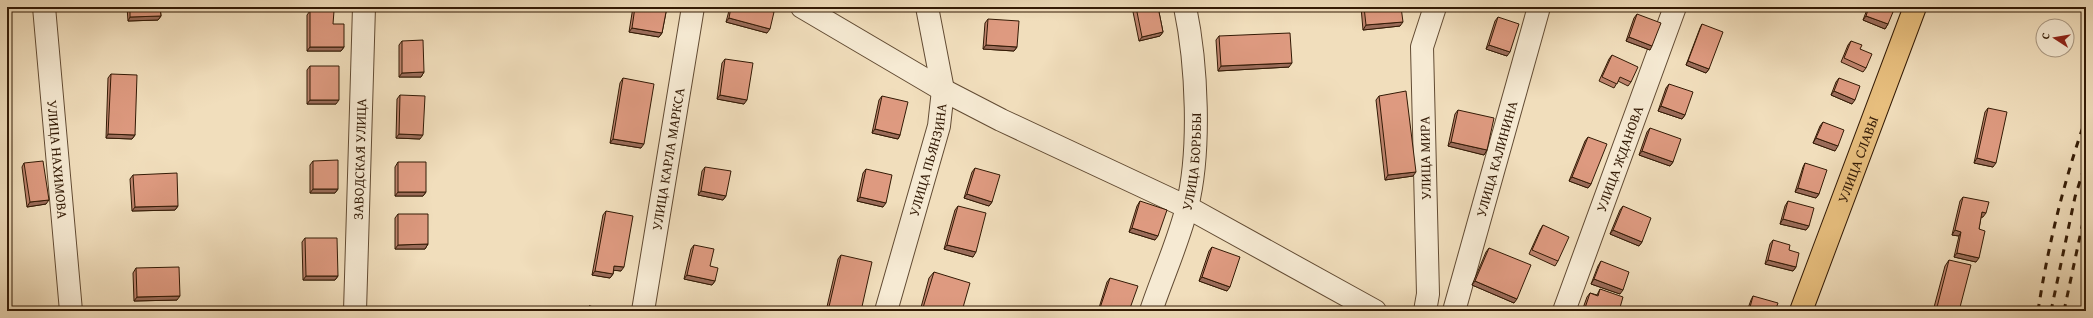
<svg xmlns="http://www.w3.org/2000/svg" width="2093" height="318" font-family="'Gentium Book Plus',serif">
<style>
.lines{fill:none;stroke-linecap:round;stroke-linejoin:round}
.minor-casing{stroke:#624b33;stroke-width:24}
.major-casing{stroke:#331a05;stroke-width:24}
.minor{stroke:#f6ead3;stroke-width:22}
.major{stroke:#e8bf7e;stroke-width:22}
.rail{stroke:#331a05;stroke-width:3;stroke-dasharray:7 7;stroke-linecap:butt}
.wall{fill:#bf846e;stroke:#331a05}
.shaded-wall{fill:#9b6c5a;stroke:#331a05}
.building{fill:#de9a80;stroke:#331a05}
.labels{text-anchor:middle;stroke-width:3;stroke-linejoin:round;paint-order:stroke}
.street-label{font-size:14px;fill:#331a05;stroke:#f6ead3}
</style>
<rect width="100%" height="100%" fill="#f1debc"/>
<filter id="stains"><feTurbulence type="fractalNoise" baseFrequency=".005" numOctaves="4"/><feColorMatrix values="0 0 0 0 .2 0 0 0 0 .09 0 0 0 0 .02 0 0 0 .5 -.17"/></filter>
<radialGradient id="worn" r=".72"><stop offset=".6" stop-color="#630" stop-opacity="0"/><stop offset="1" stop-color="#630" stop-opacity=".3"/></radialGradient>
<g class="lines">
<g class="minor-casing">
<g id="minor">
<path id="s1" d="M 44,7 L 71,311"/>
<path d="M 802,7 L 943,90 L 1001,120 L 1187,207 L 1375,311"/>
<path id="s2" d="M 355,311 L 364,7"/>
<path id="s3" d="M 643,311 L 693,7"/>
<path id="s4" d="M 886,311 L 939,126 L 943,90 L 927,7"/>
<path id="s5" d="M 1151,311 C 1162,278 1179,240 1187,207 C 1201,151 1197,64 1185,7"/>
<path d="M 1425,311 L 1428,294 L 1422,47 L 1435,7"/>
<path id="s6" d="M 1454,311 L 1539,7"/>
<path id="s7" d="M 1564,311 L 1675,7"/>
</g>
</g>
<g class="major-casing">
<g id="major">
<path id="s8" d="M 1801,311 L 1915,7"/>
</g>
</g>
<use href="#minor" class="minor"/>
<use href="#major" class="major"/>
<path class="rail" d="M 2038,311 C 2048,245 2064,181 2086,118
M 2051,311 L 2075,197 L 2086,162
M 2064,311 L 2086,208"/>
</g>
<path class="wall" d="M 127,7 L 160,7 L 161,16 L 158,20 L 128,21 Z
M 401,7 L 428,7 L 425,11 L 401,11 Z
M 633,7 L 667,7 L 662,33 L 659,37 L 629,32 Z
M 730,7 L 754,7 L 767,33 L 726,22 Z
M 1132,7 L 1158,7 L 1163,32 L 1160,36 L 1139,41 Z
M 1361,7 L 1401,7 L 1400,26 L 1363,30 Z
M 1868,7 L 1881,7 L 1888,24 L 1885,29 L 1863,20 Z
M 310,11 L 333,24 L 344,47 L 341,51 L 307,51 L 307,15 Z
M 1637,14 L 1650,50 L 1626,41 L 1634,18 Z
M 1498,17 L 1507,56 L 1486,49 L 1495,21 Z
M 988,19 L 1017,47 L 1014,51 L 983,49 L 985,23 Z
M 1702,24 L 1709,69 L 1706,73 L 1686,65 L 1700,28 Z
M 1219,36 L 1289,67 L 1218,71 L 1216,40 Z
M 402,41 L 424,72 L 421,77 L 399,77 L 399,45 Z
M 1851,41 L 1860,49 L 1866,68 L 1863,72 L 1841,62 L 1848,45 Z
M 1612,55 L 1631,82 L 1628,86 L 1618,81 L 1614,88 L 1599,81 L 1609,59 Z
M 725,59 L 744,104 L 717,99 L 722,63 Z
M 310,66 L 336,104 L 307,104 L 307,70 Z
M 111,74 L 135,135 L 132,139 L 106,138 L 108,78 Z
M 623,78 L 641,148 L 610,143 L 620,83 Z
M 1839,78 L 1852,104 L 1831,95 L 1836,82 Z
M 1669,84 L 1685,115 L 1682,119 L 1658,111 L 1666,88 Z
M 400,95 L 420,139 L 396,138 L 397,99 Z
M 882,96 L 900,135 L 898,139 L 872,133 L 879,100 Z
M 1379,96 L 1413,176 L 1385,180 L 1376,100 Z
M 1988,108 L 1993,167 L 1974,163 L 1985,112 Z
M 1458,110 L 1487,150 L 1484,155 L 1448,146 L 1455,114 Z
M 1823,122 L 1835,151 L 1813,143 L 1820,126 Z
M 1650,128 L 1673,162 L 1670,166 L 1639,155 L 1647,132 Z
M 1588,137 L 1591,184 L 1588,188 L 1569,181 L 1585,141 Z
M 313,161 L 338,189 L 335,193 L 310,193 L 310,165 Z
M 398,162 L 426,192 L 423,196 L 395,196 L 395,167 Z
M 24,163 L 46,204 L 27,207 L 22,167 Z
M 1805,163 L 1819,194 L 1816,198 L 1795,192 L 1803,167 Z
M 705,167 L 726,196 L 723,200 L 698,195 L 702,171 Z
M 975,168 L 992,202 L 989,206 L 964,198 L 972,172 Z
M 866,169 L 883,207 L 857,201 L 863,173 Z
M 133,175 L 178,206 L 175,210 L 132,211 L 130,179 Z
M 1963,197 L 1983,217 L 1981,217 L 1979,229 L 1976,262 L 1954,257 L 1959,236 L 1952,235 L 1960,201 Z
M 1140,201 L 1155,240 L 1129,232 L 1137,206 Z
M 1788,201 L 1809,226 L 1806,230 L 1780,224 L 1785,206 Z
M 958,206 L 973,257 L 944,249 L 955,210 Z
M 1623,206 L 1642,242 L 1639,246 L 1610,234 L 1620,210 Z
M 606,211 L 621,271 L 614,270 L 613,274 L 610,278 L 592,275 L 603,215 Z
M 398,214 L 428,244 L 425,249 L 395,249 L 395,218 Z
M 1543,225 L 1558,261 L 1555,266 L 1529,254 L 1540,230 Z
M 305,238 L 338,276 L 335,280 L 303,280 L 302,242 Z
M 1773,240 L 1789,250 L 1796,267 L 1793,271 L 1765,264 L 1770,244 Z
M 694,245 L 710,266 L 715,281 L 712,285 L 684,279 L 691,249 Z
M 1212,247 L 1227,291 L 1199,281 L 1209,251 Z
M 1489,248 L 1514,303 L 1472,285 L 1486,252 Z
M 841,255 L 861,311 L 826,311 L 838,259 Z
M 1949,260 L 1959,311 L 1933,311 L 1945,266 Z
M 1601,261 L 1620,294 L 1591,284 L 1598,266 Z
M 136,268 L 177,300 L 134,301 L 133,273 Z
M 934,272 L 960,311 L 920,311 L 929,278 Z
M 1110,278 L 1129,311 L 1098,311 L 1107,282 Z
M 1600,289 L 1619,311 L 1582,311 L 1587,297 L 1590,293 L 1597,295 Z
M 1753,296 L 1775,311 L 1747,311 L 1751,300 Z
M 589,306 L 616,311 L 586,311 Z"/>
<path class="shaded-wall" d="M 404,7 L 428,7 L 425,11 L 401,11 Z
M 161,16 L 158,20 L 128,21 L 130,17 Z
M 1866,16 L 1888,24 L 1885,29 L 1863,20 Z
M 729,18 L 770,29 L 767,33 L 726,22 Z
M 1403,22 L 1400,26 L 1363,30 L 1366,25 Z
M 632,28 L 662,33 L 659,37 L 629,32 Z
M 1163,32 L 1160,36 L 1139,41 L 1142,37 Z
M 1629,37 L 1652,46 L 1650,50 L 1626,41 Z
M 986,45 L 1017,47 L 1014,51 L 983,49 Z
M 1489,45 L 1510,52 L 1507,56 L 1486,49 Z
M 310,47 L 344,47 L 341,51 L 307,51 Z
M 1688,61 L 1709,69 L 1706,73 L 1686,65 Z
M 1292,63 L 1289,67 L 1218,71 L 1221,66 Z
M 424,72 L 421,77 L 399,77 L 402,73 Z
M 1834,91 L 1855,100 L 1852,104 L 1831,95 Z
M 720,95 L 747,100 L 744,104 L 717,99 Z
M 310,100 L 339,100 L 336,104 L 307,104 Z
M 1661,106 L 1685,115 L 1682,119 L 1658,111 Z
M 875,129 L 900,135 L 898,139 L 872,133 Z
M 108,134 L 135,135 L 132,139 L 106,138 Z
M 399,134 L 423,135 L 420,139 L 396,138 Z
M 1816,138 L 1838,146 L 1835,151 L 1813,143 Z
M 613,139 L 644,144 L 641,148 L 610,143 Z
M 1451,142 L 1487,150 L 1484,155 L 1448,146 Z
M 1642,151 L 1673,162 L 1670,166 L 1639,155 Z
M 1977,158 L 1996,163 L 1993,167 L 1974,163 Z
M 1416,172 L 1413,176 L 1385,180 L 1388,175 Z
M 1572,177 L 1591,184 L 1588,188 L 1569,181 Z
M 1798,188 L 1819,194 L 1816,198 L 1795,192 Z
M 313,189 L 338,189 L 335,193 L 310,193 Z
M 701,191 L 726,196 L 723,200 L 698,195 Z
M 398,192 L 426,192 L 423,196 L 395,196 Z
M 967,194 L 992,202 L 989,206 L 964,198 Z
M 860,197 L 886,203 L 883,207 L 857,201 Z
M 49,200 L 46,204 L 27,207 L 30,202 Z
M 178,206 L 175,210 L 132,211 L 135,207 Z
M 1982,212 L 1986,213 L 1983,217 L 1979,217 Z
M 1783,219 L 1809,226 L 1806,230 L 1780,224 Z
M 1132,228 L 1158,236 L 1155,240 L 1129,232 Z
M 1613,230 L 1642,242 L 1639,246 L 1610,234 Z
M 1955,230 L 1961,232 L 1959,236 L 1952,235 Z
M 428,244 L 425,249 L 395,249 L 398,245 Z
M 947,245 L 976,252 L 973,257 L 944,249 Z
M 1957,253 L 1979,258 L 1976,262 L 1954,257 Z
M 1768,260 L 1796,267 L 1793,271 L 1765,264 Z
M 614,266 L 624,267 L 621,271 L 611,270 Z
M 595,271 L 613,274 L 610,278 L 592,275 Z
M 687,275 L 715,281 L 712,285 L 684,279 Z
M 306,276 L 338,276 L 335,280 L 303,280 Z
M 1202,277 L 1230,287 L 1227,291 L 1199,281 Z
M 1594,279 L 1623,290 L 1620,294 L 1591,284 Z
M 1475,281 L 1517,299 L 1514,303 L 1472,285 Z
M 180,296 L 177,300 L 134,301 L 137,297 Z
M 952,308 L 960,311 L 950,311 Z"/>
<path class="building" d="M 130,7 L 160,7 L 161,16 L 130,17 Z
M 635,7 L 667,7 L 662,33 L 632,28 Z
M 731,7 L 754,7 L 774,12 L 770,29 L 729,18 Z
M 1136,7 L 1158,7 L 1163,32 L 1142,37 Z
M 1364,7 L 1401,7 L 1403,22 L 1366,25 Z
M 1869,7 L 1881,7 L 1893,12 L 1888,24 L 1866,16 Z
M 310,11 L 334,11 L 333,24 L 344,24 L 344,47 L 310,47 Z
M 1637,14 L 1661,23 L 1652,46 L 1629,37 Z
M 1498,17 L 1519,24 L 1510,52 L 1489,45 Z
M 988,19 L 1019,21 L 1017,47 L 986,45 Z
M 1702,24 L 1723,32 L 1709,69 L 1688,61 Z
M 1290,33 L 1292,63 L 1221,66 L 1219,36 Z
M 423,40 L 424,72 L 402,73 L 402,41 Z
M 1851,41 L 1862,45 L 1860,49 L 1872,54 L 1866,68 L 1844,58 Z
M 1612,55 L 1638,67 L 1631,82 L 1620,77 L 1617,84 L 1602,77 Z
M 725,59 L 753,63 L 747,100 L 720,95 Z
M 310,66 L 339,66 L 339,100 L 310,100 Z
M 111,74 L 137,75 L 135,135 L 108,134 Z
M 623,78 L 654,84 L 644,144 L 613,139 Z
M 1839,78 L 1860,86 L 1855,100 L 1834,91 Z
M 1669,84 L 1693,92 L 1685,115 L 1661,106 Z
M 1406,91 L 1416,172 L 1388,175 L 1379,96 Z
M 400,95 L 425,96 L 423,135 L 399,134 Z
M 882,96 L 908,102 L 900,135 L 875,129 Z
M 1988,108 L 2007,112 L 1996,163 L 1977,158 Z
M 1458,110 L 1494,118 L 1487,150 L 1451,142 Z
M 1823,122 L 1844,130 L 1838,146 L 1816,138 Z
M 1650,128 L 1681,139 L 1673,162 L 1642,151 Z
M 7,137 L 10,142 L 7,144 Z
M 1588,137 L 1607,144 L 1591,184 L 1572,177 Z
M 338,160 L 338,189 L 313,189 L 313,161 Z
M 43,161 L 49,200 L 30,202 L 24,163 Z
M 398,162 L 426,162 L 426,192 L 398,192 Z
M 1805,163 L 1827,170 L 1819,194 L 1798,188 Z
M 705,167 L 731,171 L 726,196 L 701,191 Z
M 975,168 L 1000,175 L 992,202 L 967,194 Z
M 866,169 L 892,175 L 886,203 L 860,197 Z
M 177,173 L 178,206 L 135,207 L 133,175 Z
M 1963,197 L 1989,202 L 1986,213 L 1982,212 L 1979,229 L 1985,231 L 1979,258 L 1957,253 L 1961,232 L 1955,230 Z
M 1140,201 L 1167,210 L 1158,236 L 1132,228 Z
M 1788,201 L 1814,208 L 1809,226 L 1783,219 Z
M 958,206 L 986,213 L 976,252 L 947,245 Z
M 1623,206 L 1651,218 L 1642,242 L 1613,230 Z
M 606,211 L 633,216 L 624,267 L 614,266 L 613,274 L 595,271 Z
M 398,214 L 428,214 L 428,244 L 398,245 Z
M 1543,225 L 1569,237 L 1558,261 L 1532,250 Z
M 305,238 L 337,238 L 338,276 L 306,276 Z
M 1773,240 L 1790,245 L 1789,250 L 1799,253 L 1796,267 L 1768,260 Z
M 694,245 L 714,249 L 710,266 L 718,268 L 715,281 L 687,275 Z
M 1212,247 L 1240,257 L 1230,287 L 1202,277 Z
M 1489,248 L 1531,265 L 1517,299 L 1475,281 Z
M 841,255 L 872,262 L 861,311 L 828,311 Z
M 1949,260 L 1971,265 L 1959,311 L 1936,311 Z
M 1601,261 L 1629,272 L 1623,290 L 1594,279 Z
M 179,267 L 180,296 L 137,297 L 136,268 Z
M 934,272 L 970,283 L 962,311 L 952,308 L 951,311 L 922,311 Z
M 1110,278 L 1138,286 L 1129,311 L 1099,311 Z
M 1600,289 L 1623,297 L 1619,311 L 1584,311 L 1590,293 L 1598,296 Z
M 1753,296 L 1778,303 L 1775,311 L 1749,311 Z
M 589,306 L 616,311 L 588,311 Z"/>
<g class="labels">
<g class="street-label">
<text transform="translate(1425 158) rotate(-91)" y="5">УЛИЦА МИРА</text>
<text dy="5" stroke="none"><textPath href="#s1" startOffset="153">УЛИЦА НАХИМОВА</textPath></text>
<text dy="5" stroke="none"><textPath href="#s2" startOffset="152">ЗАВОДСКАЯ УЛИЦА</textPath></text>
<text dy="5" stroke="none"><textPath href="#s3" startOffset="154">УЛИЦА КАРЛА МАРКСА</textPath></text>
<text dy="5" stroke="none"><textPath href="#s6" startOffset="158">УЛИЦА КАЛИНИНА</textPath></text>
<text dy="5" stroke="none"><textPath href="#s7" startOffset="162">УЛИЦА ЖДАНОВА</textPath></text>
<text dy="5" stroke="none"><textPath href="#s8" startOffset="162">УЛИЦА СЛАВЫ</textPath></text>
<text dy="5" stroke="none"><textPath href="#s4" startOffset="157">УЛИЦА ПЬЯНЗИНА</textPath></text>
<text dy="5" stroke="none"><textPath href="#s5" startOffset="156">УЛИЦА БОРЬБЫ</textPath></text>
</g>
</g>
<rect width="2093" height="318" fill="none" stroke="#f1debc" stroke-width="24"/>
<rect x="8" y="8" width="2077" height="302" fill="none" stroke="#331a05" stroke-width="2"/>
<rect x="12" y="12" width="2069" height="294" fill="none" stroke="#331a05"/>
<g transform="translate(2055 38) rotate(282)"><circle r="19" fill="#f6ead3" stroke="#a89781"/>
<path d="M0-3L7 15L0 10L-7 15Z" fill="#8f2418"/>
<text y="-6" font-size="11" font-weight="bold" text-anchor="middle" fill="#331a05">С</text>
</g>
<rect width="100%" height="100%" filter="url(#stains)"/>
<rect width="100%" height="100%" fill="url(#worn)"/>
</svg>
